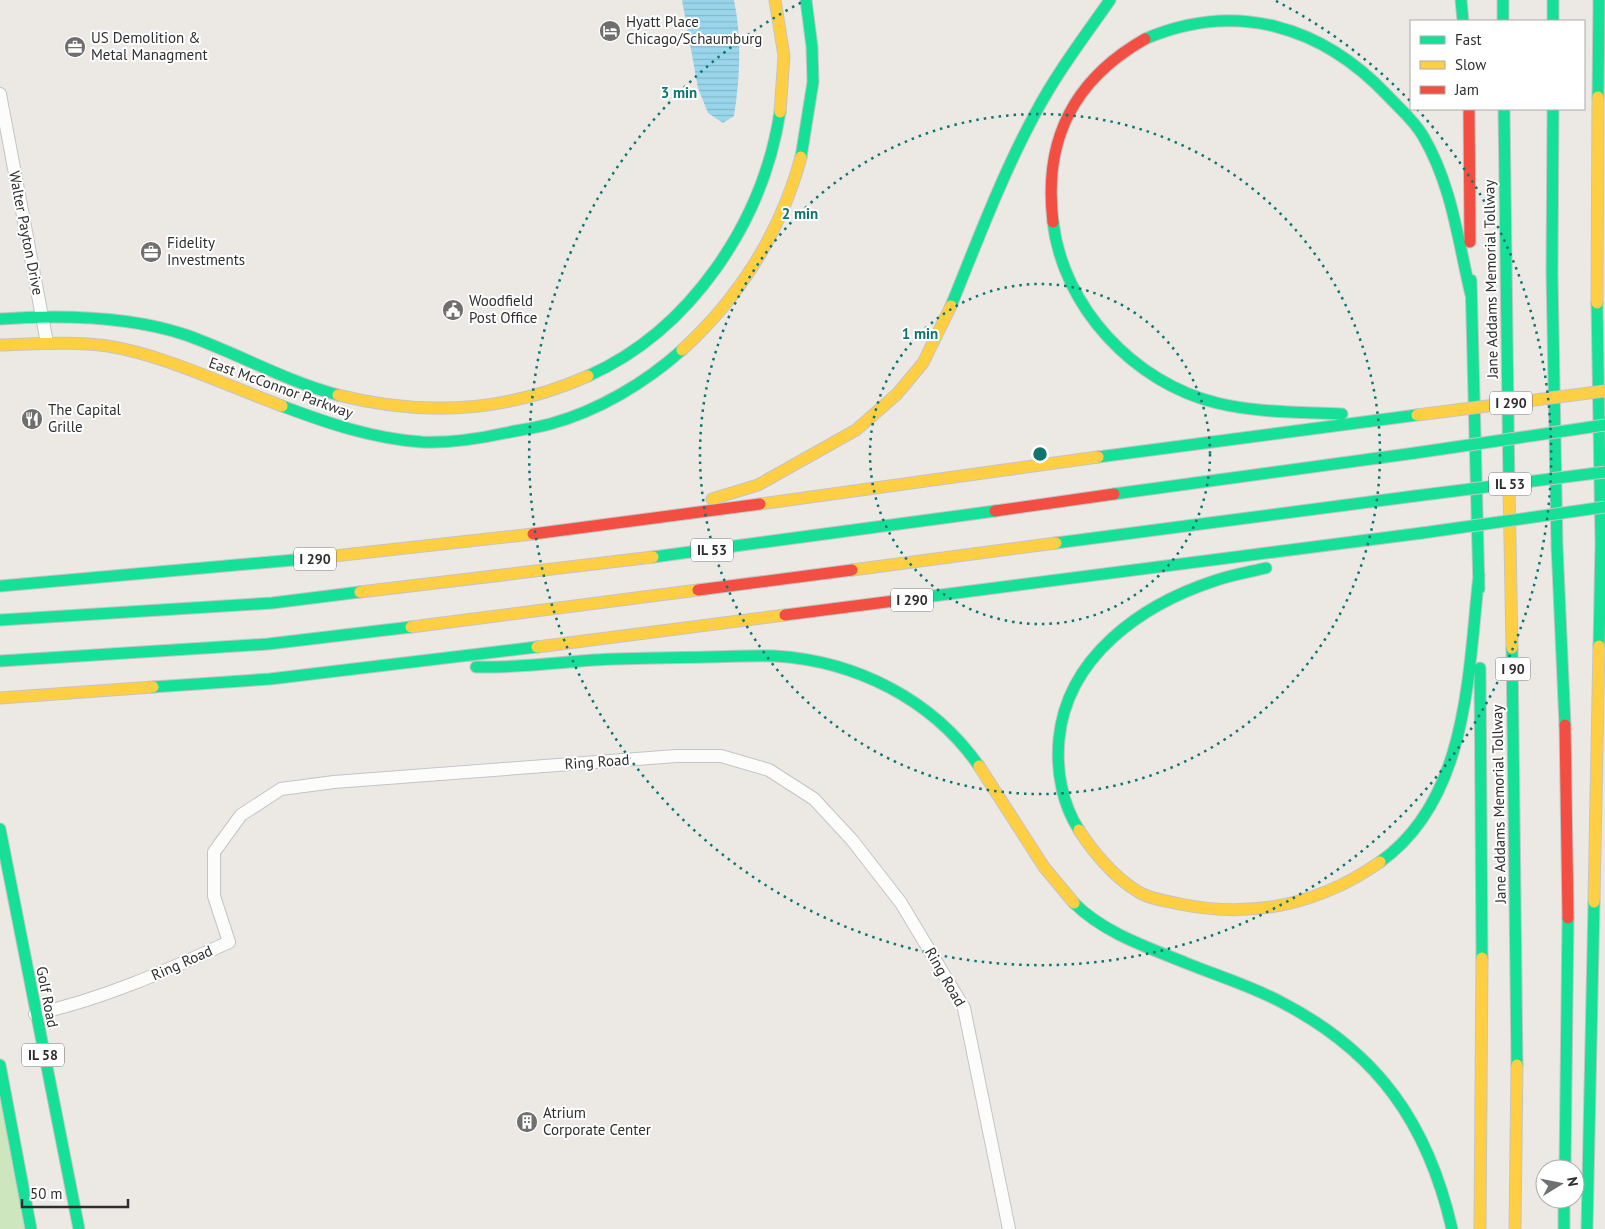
<svg xmlns="http://www.w3.org/2000/svg" width="1605" height="1229" font-family="'PT Sans',sans-serif">
<style>
.grass{fill:#cee6be}
.water{fill:url(#water-rules)}
.lines{fill:none;stroke-linecap:round;stroke-linejoin:round}
.street-casing{stroke:#c5c4c5;stroke-width:14}
.fast-casing{stroke:#c5c4c5;stroke-width:13}
.slow-casing{stroke:#c5c4c5;stroke-width:13}
.jam-casing{stroke:#c5c4c5;stroke-width:13}
.street{stroke:#fcfcfb;stroke-width:12}
.fast{stroke:#16e098;stroke-width:11}
.slow{stroke:#ffcf43;stroke-width:11}
.jam{stroke:#f24e42;stroke-width:11}
.fast-bridge-casing{stroke:#c6c5c4;stroke-width:13;stroke-linecap:butt}
.slow-bridge-casing{stroke:#c6c5c4;stroke-width:13;stroke-linecap:butt}
.fast-bridge{stroke:#16e098;stroke-width:11}
.slow-bridge{stroke:#ffcf43;stroke-width:11}
.ring{fill:none;stroke:#0f766e;stroke-width:2.5;stroke-dasharray:2.5 5}
.labels{text-anchor:middle;stroke-width:4;stroke-linejoin:round;paint-order:stroke}
.shield{fill:#fff;stroke:#6d6d6d;stroke-width:1}
.shield-label{font-size:14px;font-weight:bold;fill:#2e2e2e}
.poi-label{font-size:15px;fill:#2e2e2e;stroke:#fff;text-anchor:start}
.street-label{font-size:15px;fill:#2e2e2e;stroke:#fff}
.centre{fill:#0f766e;stroke:#fff;stroke-width:2.5}
.ring-label{font-size:15px;text-anchor:middle;font-weight:bold;fill:#0f766e;stroke:#fff;stroke-width:4;stroke-linejoin:round;paint-order:stroke}
</style>
<defs>
<pattern id="water-rules" width="6" height="5" patternUnits="userSpaceOnUse" patternTransform="scale(1.25)"><rect width="6" height="5" fill="#99d6ec"/><path d="M0 2.5h6" fill="none" stroke="#84b8cb"/></pattern>
</defs>
<rect width="100%" height="100%" fill="#ece8e4"/>
<path class="grass" d="M 0,1062 L 31,1229 L 0,1229 Z"/>
<path class="water" d="M 682,0 L 734,0 C 742,39 740,77 734,116 L 723,123 L 708,113 L 698,88 Z"/>
<g class="lines">
<g class="street-casing">
<path id="street" d="M 0,94 L 47,343
M 35,1014 C 103,999 166,971 229,942 L 214,896 L 214,852 L 241,815 L 281,789 L 334,782 L 676,756 L 721,756 L 769,770 L 814,799 L 852,840 L 901,903 L 964,1008 L 1009,1229"/>
</g>
<g class="fast-casing">
<path id="fast" d="M 1461,0 L 1463,21
M 1503,0 L 1503,21
M 1553,0 L 1553,21
M 1145,39 C 1236,0 1322,26 1388,96 C 1400,109 1414,120 1423,136 C 1452,185 1458,241 1471,295
M 1598,97 L 1599,0
M 1504,109 L 1509,487
M 1553,109 L 1552,274 L 1557,546 L 1565,725
M 801,157 L 813,82 L 812,47 L 806,0
M 1053,222 C 1063,307 1134,383 1217,403 C 1258,413 1300,412 1342,414
M 1471,280 L 1479,589
M 1597,303 L 1601,543 L 1599,646
M 951,306 C 977,242 1002,175 1035,114 C 1056,74 1084,37 1110,0
M 0,319 C 59,315 129,316 186,335 C 237,353 285,381 338,395
M 588,376 C 691,330 763,222 780,112
M 282,406 C 327,423 374,439 422,442 C 449,443 478,439 505,433 C 520,430 535,428 550,424 C 598,411 645,383 682,350
M 1098,457 L 1417,415
M 1114,494 L 1415,453
M 1056,543 L 1415,496
M 653,557 L 995,511
M 0,586 L 316,558
M 925,597 L 1422,533
M 0,620 L 272,603 L 360,592
M 1512,648 L 1517,1065
M 0,661 L 268,644 L 411,627
M 476,667 C 516,668 554,663 593,660 C 631,658 669,658 707,657 C 730,657 753,655 775,656 C 856,661 932,699 979,766
M 1480,668 L 1482,958
M 153,687 L 270,679 L 537,647
M 0,829 L 79,1229
M 1079,830 C 1062,804 1056,770 1059,739 C 1067,657 1141,605 1214,581 C 1231,575 1249,572 1266,568
M 1380,862 C 1469,799 1468,672 1479,575
M 1074,903 C 1104,933 1147,947 1186,963 C 1218,976 1251,986 1281,1002 C 1378,1052 1428,1124 1452,1229
M 0,1065 L 31,1229
M 1565,1169 L 1568,918
M 1564,1199 L 1564,1229
M 1587,1229 L 1594,902"/>
</g>
<g class="slow-casing">
<path id="slow" d="M 775,0 L 784,56 L 780,112
M 1597,303 L 1598,97
M 0,345 C 36,344 72,341 108,346 C 164,355 228,386 282,406
M 682,350 C 739,298 781,232 801,157
M 338,395 C 424,417 507,412 588,376
M 1509,487 L 1512,648
M 712,499 L 758,485 L 856,430 L 897,394 L 923,363 L 951,306
M 760,504 L 1098,457
M 316,558 L 533,534
M 852,570 L 1056,543
M 360,592 L 653,557
M 411,627 L 698,590
M 537,647 L 785,615
M 0,698 L 153,687
M 979,766 L 1044,867 L 1074,903
M 1079,830 C 1093,852 1114,877 1137,891 C 1149,899 1166,901 1180,904 C 1252,919 1320,904 1380,862
M 1594,902 L 1599,646
M 1480,1229 L 1482,958
M 1515,1229 L 1517,1065"/>
</g>
<g class="jam-casing">
<path id="jam" d="M 1469,109 L 1470,242
M 1053,222 C 1043,140 1073,80 1145,39
M 995,511 L 1114,494
M 533,534 L 760,504
M 698,590 L 852,570
M 785,615 L 925,597
M 1565,725 L 1568,918"/>
</g>
<use href="#street" class="street"/>
<use href="#fast" class="fast"/>
<use href="#slow" class="slow"/>
<use href="#jam" class="jam"/>
<g class="fast-bridge-casing">
<path id="fast-bridge" d="M 1415,453 L 1605,425
M 1415,496 L 1605,472
M 1422,533 L 1605,507"/>
</g>
<g class="slow-bridge-casing">
<path id="slow-bridge" d="M 1417,415 L 1605,391"/>
</g>
<use href="#fast-bridge" class="fast-bridge"/>
<use href="#slow-bridge" class="slow-bridge"/>
</g>
<g class="ring">
<circle cx="1040" cy="454" r="170"/>
<circle cx="1040" cy="454" r="340"/>
<path d="M1276 1A511 511 0 0 1 1411 102M1417 109A511 511 0 1 1 804 1"/>
</g>
<defs>
<g id="hotel-disc" transform="scale(1.125)"><circle r="9.5" fill="#706f6e" stroke="#fff"/><path d="M-6-4.5h1.5V1H6V5H4.5V3h-9V5H-6ZM-4 0a1.8 1.8 0 1 1 3.6 0ZM.5 0V-2.5h3Q6-2.5 6 0Z" fill="#fff"/></g>
<g id="office-disc" transform="scale(1.125)"><circle r="9.5" fill="#706f6e" stroke="#fff"/><path d="M-6-3h4V-5.5h4V-3h4V5H-6ZM-1-4.5V-3h2v-1.5ZM-6 0V1H6V0Z" fill="#fff"/></g>
<g id="civic-disc" transform="scale(1.125)"><circle r="9.5" fill="#706f6e" stroke="#fff"/><path d="M-.6-6.5H3V-4.5H.6V-3L4-1V1h2V6H-6V1h2V-1L-.6-3ZM-1.2 2.5V6h2.4V2.5Z" fill="#fff"/></g>
<g id="restaurant-disc" transform="scale(1.125)"><circle r="9.5" fill="#706f6e" stroke="#fff"/><path d="M-5-6h1v4h1v-4h1v4h1v-4h1v5L-1.5 .5V6h-2V.5L-5-1ZM5-6V6H3V1.5H1.5Q1.5-4 5-6Z" fill="#fff"/></g>
<g id="building-disc" transform="scale(1.125)"><circle r="9.5" fill="#706f6e" stroke="#fff"/><path d="M-4-6H4V6H1V3H-1V6H-4ZM-2.5-4.3h1.7v1.8h-1.7ZM.8-4.3h1.7v1.8H.8ZM-2.5-1h1.7V.8h-1.7ZM.8-1h1.7V.8H.8Z" fill="#fff"/></g>
</defs>
<g fill-rule="evenodd">
<use href="#hotel-disc" x="610" y="31"/>
<use href="#office-disc" x="75" y="47"/>
<use href="#office-disc" x="151" y="252"/>
<use href="#civic-disc" x="453" y="310"/>
<use href="#restaurant-disc" x="32" y="419"/>
<use href="#building-disc" x="527" y="1122"/>
</g>
<g class="labels">
<g class="shield">
<rect x="1490" y="391.5" width="42" height="23" rx="4"/>
<rect x="1489" y="472.5" width="42" height="23" rx="4"/>
<rect x="691" y="538.5" width="42" height="23" rx="4"/>
<rect x="294" y="547.5" width="42" height="23" rx="4"/>
<rect x="891" y="588.5" width="42" height="23" rx="4"/>
<rect x="1495.5" y="657.5" width="35" height="23" rx="4"/>
<rect x="22" y="1043.5" width="42" height="23" rx="4"/>
</g>
<g class="shield-label">
<text x="1511" y="408">I 290</text>
<text x="1510" y="489">IL 53</text>
<text x="712" y="555">IL 53</text>
<text x="315" y="564">I 290</text>
<text x="912" y="605">I 290</text>
<text x="1513" y="674">I 90</text>
<text x="43" y="1060">IL 58</text>
</g>
<g class="poi-label">
<text x="626" y="27">Hyatt Place<tspan x="626" dy="17">Chicago/Schaumburg</tspan></text>
<text x="91" y="43">US Demolition &amp;<tspan x="91" dy="17">Metal Managment</tspan></text>
<text x="167" y="248">Fidelity<tspan x="167" dy="17">Investments</tspan></text>
<text x="469" y="306">Woodfield<tspan x="469" dy="17">Post Office</tspan></text>
<text x="48" y="415">The Capital<tspan x="48" dy="17">Grille</tspan></text>
<text x="543" y="1118">Atrium<tspan x="543" dy="17">Corporate Center</tspan></text>
</g>
<g class="street-label">
<text transform="translate(26 233) rotate(79)" y="5">Walter Payton Drive</text>
<text transform="translate(1491 279) rotate(-91)" y="5">Jane Addams Memorial Tollway</text>
<text transform="translate(281 388) rotate(20)" y="5">East McConnor Parkway</text>
<text transform="translate(597 762) rotate(-4)" y="5">Ring Road</text>
<text transform="translate(1499 804) rotate(-91)" y="5">Jane Addams Memorial Tollway</text>
<text transform="translate(182 963) rotate(-24)" y="5">Ring Road</text>
<text transform="translate(945 977) rotate(60)" y="5">Ring Road</text>
<text transform="translate(47 997) rotate(79)" y="5">Golf Road</text>
</g>
</g>
<circle cx="1040" cy="454" r="8" class="centre"/>
<g class="ring-label">
<text x="679" y="98">3 min</text>
<text x="800" y="219">2 min</text>
<text x="920" y="339">1 min</text>
</g>
<rect x="1410" y="20" width="175" height="90" fill="#ffffff" stroke="#ababab"/>
<rect x="1420" y="36" width="25" height="8" fill="#16e098" stroke="#ababab"/>
<text x="1455" y="45" font-size="15" fill="#2e2e2e">Fast</text>
<rect x="1420" y="61" width="25" height="8" fill="#ffcf43" stroke="#ababab"/>
<text x="1455" y="70" font-size="15" fill="#2e2e2e">Slow</text>
<rect x="1420" y="86" width="25" height="8" fill="#f24e42" stroke="#ababab"/>
<text x="1455" y="95" font-size="15" fill="#2e2e2e">Jam</text>
<g transform="translate(1560 1184) rotate(80)"><circle r="24" fill="#ffffff" stroke="#ababab"/>
<path d="M0-4L9 19L0 12L-9 19Z" fill="#706f6e"/>
<text y="-8" font-size="14" font-weight="bold" text-anchor="middle" fill="#2e2e2e">N</text>
</g>
<path d="M22 1199v8h106v-8" fill="none" stroke="#2e2e2e" stroke-width="2.5"/>
<text x="30" y="1199" font-size="15" fill="#2e2e2e" stroke="#ffffff" stroke-width="4" paint-order="stroke">50 m</text>
</svg>
